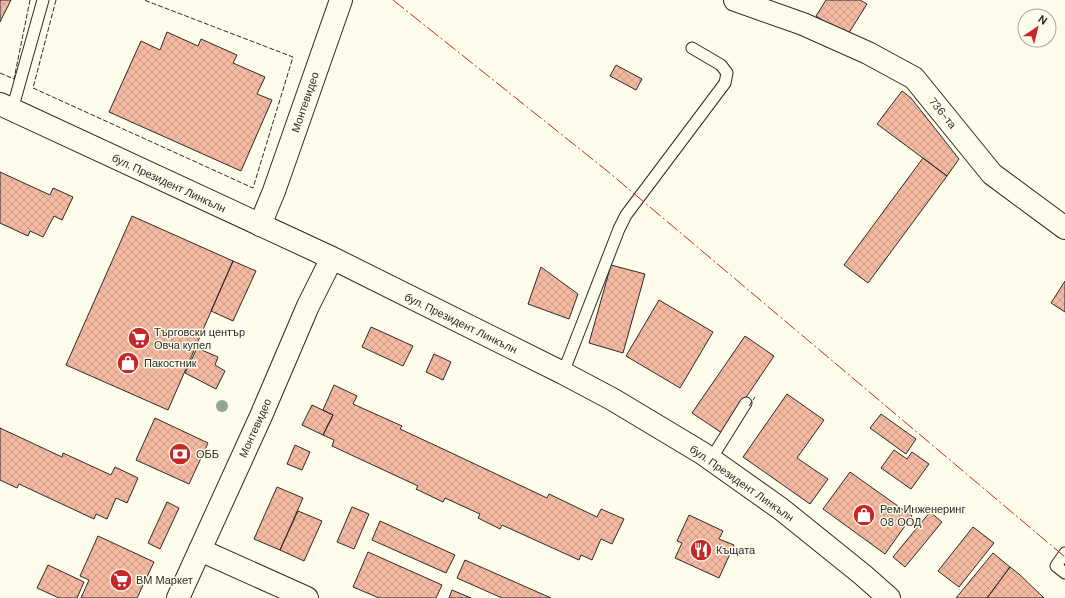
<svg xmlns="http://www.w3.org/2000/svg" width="1065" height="598" font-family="'DM Sans',sans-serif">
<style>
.building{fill:url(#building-cross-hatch);stroke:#2b2b2b}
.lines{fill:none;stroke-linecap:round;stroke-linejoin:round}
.lane-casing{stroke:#2b2b2b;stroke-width:13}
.street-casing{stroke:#2b2b2b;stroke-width:24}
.secondary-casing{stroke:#2b2b2b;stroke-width:24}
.lane{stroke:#fdfbea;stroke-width:11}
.street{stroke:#fdfbea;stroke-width:22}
.secondary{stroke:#fdfbea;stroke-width:22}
.fence{stroke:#2b2b2b;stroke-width:1;stroke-dasharray:5 2;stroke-linecap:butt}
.power{stroke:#c62828;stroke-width:1;stroke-dasharray:14 3 2 3;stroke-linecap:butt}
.tree{fill:#8ea78a}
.labels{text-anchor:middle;stroke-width:3;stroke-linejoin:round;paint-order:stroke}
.street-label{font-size:11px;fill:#2b2b2b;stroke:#fdfbea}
.poi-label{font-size:11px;fill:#2b2b2b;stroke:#fdfbea;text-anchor:start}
</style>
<defs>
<pattern id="building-cross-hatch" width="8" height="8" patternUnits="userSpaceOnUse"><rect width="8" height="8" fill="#f2b8a0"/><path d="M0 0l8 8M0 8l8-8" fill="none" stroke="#d09e8a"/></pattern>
</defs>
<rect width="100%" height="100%" fill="#fdfbea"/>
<path class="building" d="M 0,0 L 11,0 L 0,22 Z
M 826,0 L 860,0 L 867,4 L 847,36 L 816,16 Z
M 167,32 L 198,46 L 201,39 L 237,55 L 233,63 L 265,77 L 257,94 L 272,100 L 241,171 L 109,112 L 141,41 L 160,50 Z
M 616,65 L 642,79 L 636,90 L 610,76 Z
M 902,91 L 911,98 L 959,159 L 947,176 L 877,124 Z
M 923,158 L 947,176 L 868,283 L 844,265 Z
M 0,172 L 50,195 L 53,188 L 73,197 L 62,220 L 54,216 L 43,237 L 30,231 L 28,236 L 0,223 Z
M 132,216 L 233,261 L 168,410 L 66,365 Z
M 233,261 L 256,271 L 233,321 L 211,311 Z
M 611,265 L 645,274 L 623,353 L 589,343 Z
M 541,267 L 578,294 L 569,319 L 528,304 Z
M 1065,281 L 1065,312 L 1051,303 Z
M 659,300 L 713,332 L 680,388 L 626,356 Z
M 371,327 L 413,346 L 403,366 L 362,347 Z
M 745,336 L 774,356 L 722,433 L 692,413 Z
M 197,348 L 218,357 L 215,365 L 225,371 L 216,389 L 185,373 Z
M 434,354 L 451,362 L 443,380 L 426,372 Z
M 334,385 L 357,396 L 353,404 L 402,426 L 400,429 L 443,449 L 547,498 L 549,494 L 597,517 L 601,509 L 624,519 L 612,544 L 601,539 L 592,560 L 581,555 L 579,560 L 502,525 L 500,529 L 478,518 L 480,514 L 445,498 L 443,502 L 416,489 L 418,486 L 332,446 L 334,440 L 323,435 L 333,415 L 323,410 Z
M 787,394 L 824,420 L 797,458 L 828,479 L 810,504 L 743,457 Z
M 312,405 L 333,415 L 323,435 L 302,425 Z
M 881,414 L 916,439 L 906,454 L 870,428 Z
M 155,418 L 208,443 L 189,484 L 136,460 Z
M 0,428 L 62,457 L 63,453 L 111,475 L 115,467 L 138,478 L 127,503 L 116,498 L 107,519 L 96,514 L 94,519 L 19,484 L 17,488 L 0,480 Z
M 295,445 L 310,452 L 302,470 L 287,464 Z
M 894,450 L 907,459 L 912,452 L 929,464 L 911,489 L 881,468 Z
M 850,472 L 912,516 L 885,554 L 823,509 Z
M 277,487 L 303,498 L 280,550 L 254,539 Z
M 167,502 L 179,508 L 160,549 L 148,543 Z
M 352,507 L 369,514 L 354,549 L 337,542 Z
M 298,511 L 322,521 L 304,561 L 280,550 Z
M 930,512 L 942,522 L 905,567 L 893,557 Z
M 689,515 L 723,531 L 719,539 L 734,545 L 719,578 L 675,558 L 682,543 L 677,541 Z
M 380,521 L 455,555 L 446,573 L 372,540 Z
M 973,527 L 994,543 L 959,587 L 938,571 Z
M 98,536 L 154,562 L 137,598 L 81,598 L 89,580 L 80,576 Z
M 368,552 L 442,585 L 436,598 L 379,598 L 353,587 Z
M 993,553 L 1010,567 L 987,598 L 956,598 Z
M 465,560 L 551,598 L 502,598 L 457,578 Z
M 48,565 L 84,582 L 77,598 L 59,598 L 37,588 Z
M 1010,567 L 1019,574 L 1044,598 L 987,598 Z
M 452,590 L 471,598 L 449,598 Z"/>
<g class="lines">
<g class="lane-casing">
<path id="lane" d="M 12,110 L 43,0
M 563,373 L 619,229 L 626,215 L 725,83 L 727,73 L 721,65 L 692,48
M 711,459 L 746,403
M 1065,553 L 1056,566 L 1065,573"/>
</g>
<g class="street-casing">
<path id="street" d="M 735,0 L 803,24 L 868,53 L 914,78 L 992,174 L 1065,228
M 260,225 L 274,191 L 341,0
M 200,550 L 307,598"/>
</g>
<g class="secondary-casing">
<path id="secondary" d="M 0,104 L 332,258 L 563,373 L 612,399 L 702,453 L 781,509 L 863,575 L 889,598
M 178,598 L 261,416 L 308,306 L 332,258"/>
</g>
<use href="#lane" class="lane"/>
<use href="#street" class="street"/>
<use href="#secondary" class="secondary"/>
<path class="fence" d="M 56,0 L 33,88 L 253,188 L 293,57 L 144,0
M 0,73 L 14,79 L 30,0
M 749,406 L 755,397"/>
<path class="power" d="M 393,0 L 606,170 L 1065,557"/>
</g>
<circle class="tree" cx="222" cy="406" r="6"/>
<defs>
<g id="supermarket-disc" transform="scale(1.15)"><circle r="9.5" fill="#c62828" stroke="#fdfbea"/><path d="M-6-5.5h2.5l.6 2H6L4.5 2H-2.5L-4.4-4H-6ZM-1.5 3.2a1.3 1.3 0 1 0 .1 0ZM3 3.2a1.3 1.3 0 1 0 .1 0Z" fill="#fff"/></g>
<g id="shop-disc" transform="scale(1.15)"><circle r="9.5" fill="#c62828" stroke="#fdfbea"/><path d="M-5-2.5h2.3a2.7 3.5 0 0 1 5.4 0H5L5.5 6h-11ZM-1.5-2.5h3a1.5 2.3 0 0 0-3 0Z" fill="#fff"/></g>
<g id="bank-disc" transform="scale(1.15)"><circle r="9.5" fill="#c62828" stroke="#fdfbea"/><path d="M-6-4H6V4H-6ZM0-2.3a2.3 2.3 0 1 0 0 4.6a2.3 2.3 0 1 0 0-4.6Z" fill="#fff"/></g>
<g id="restaurant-disc" transform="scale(1.15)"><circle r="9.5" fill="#c62828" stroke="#fdfbea"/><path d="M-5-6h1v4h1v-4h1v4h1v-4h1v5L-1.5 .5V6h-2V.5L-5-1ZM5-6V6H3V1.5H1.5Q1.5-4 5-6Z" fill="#fff"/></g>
</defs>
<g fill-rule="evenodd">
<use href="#supermarket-disc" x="139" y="338"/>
<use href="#shop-disc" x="128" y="363"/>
<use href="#bank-disc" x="180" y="454"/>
<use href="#shop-disc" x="864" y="515"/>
<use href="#restaurant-disc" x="701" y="550"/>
<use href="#supermarket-disc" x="121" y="580"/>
</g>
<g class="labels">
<g class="street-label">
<text transform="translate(305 102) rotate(-71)" y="4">Монтевидео</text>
<text transform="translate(943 113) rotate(51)" y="4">736-та</text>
<text transform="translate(169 183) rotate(25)" y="4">бул. Президент Линкълн</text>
<text transform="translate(461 323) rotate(26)" y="4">бул. Президент Линкълн</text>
<text transform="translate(255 428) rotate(-66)" y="4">Монтевидео</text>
<text transform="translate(742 483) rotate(35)" y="4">бул. Президент Линкълн</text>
</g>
<g class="poi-label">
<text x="154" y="336">Търговски център<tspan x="154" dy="13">Овча купел</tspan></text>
<text x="144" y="367">Пакостник</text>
<text x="196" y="458">ОББ</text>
<text x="880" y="513">Рем Инженеринг<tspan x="880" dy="13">08 ООД</tspan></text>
<text x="716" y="554">Къщата</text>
<text x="136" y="584">ВМ Маркет</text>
</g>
</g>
<g transform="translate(1037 28) rotate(35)"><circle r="19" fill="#fdfbea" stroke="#a9a89e"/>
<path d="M0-3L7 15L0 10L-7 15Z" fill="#c62828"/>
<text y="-6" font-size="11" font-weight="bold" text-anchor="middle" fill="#2b2b2b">N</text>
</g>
</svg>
